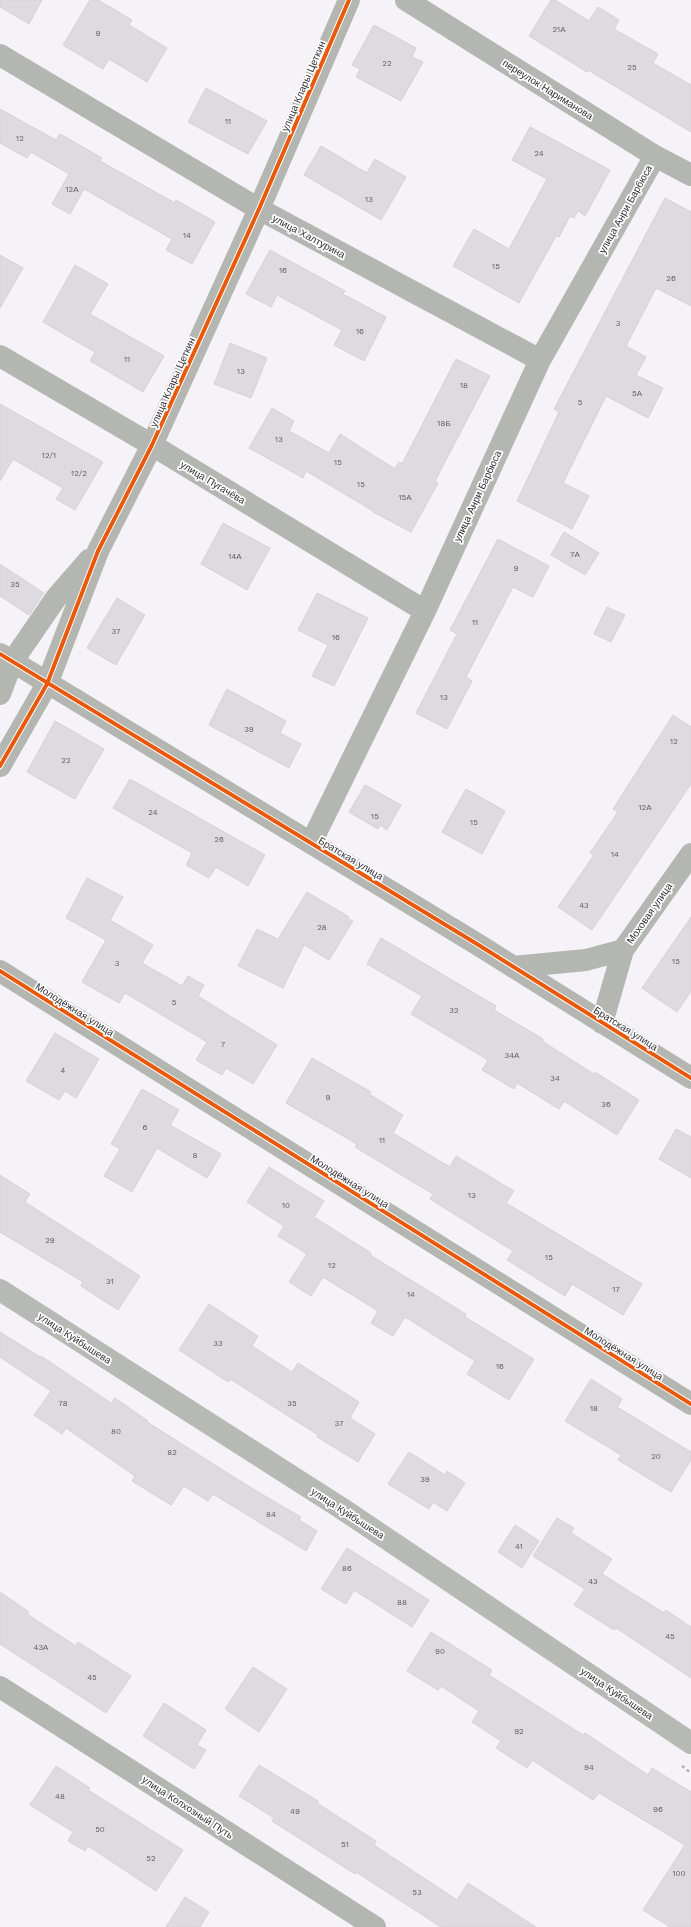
<svg xmlns="http://www.w3.org/2000/svg" width="691" height="1927" font-family="'Work Sans',sans-serif">
<style>
.building{fill:#dddbe0;stroke:#d5d2d7}
.lines{fill:none;stroke-linecap:round;stroke-linejoin:round}
.path{stroke:#afb1ae;stroke-width:2.5;stroke-dasharray:3 3;stroke-linecap:butt}
.minor{stroke:#b4b6b1;stroke-width:22}
.major{stroke:#b7b9b4;stroke-width:22}
.cycleway-casing{stroke:#fefefe;stroke-width:6}
.cycleway{stroke:#e8590c;stroke-width:4}
.labels{text-anchor:middle;stroke-width:3.5;stroke-linejoin:round;paint-order:stroke}
.number-label{font-size:8px;fill:#5e5b60}
.street-label{font-size:10px;fill:#312e33;stroke:#fefefe}
</style>
<rect width="100%" height="100%" fill="#f5f2f8"/>
<path class="building" d="M 0,0 L 42,0 L 29,24 L 0,7 Z
M 90,0 L 98,0 L 132,20 L 129,25 L 167,48 L 147,82 L 109,59 L 103,69 L 63,45 Z
M 551,0 L 555,0 L 589,21 L 598,7 L 619,20 L 614,29 L 658,54 L 653,63 L 691,85 L 691,132 L 588,70 L 587,72 L 529,36 Z
M 374,25 L 416,48 L 412,57 L 423,62 L 401,101 L 356,77 L 360,69 L 352,65 Z
M 206,88 L 267,121 L 248,154 L 188,122 Z
M 0,109 L 56,140 L 60,134 L 102,158 L 100,161 L 175,203 L 176,200 L 215,222 L 192,264 L 166,250 L 172,239 L 84,189 L 70,214 L 52,204 L 69,174 L 31,152 L 27,158 L 0,143 Z
M 530,127 L 610,170 L 585,216 L 578,211 L 574,218 L 570,216 L 559,237 L 556,236 L 519,303 L 453,266 L 474,229 L 509,249 L 547,179 L 512,160 Z
M 321,146 L 367,173 L 375,159 L 406,177 L 381,220 L 304,175 Z
M 665,198 L 691,212 L 691,306 L 656,288 L 626,346 L 646,357 L 636,375 L 663,388 L 648,418 L 606,396 L 563,483 L 589,496 L 572,529 L 517,501 L 559,412 L 554,409 Z
M 270,250 L 345,291 L 343,294 L 386,317 L 364,361 L 334,345 L 342,330 L 277,295 L 271,307 L 246,294 Z
M 0,255 L 23,268 L 0,308 Z
M 75,265 L 108,284 L 90,314 L 164,356 L 143,392 L 90,361 L 95,352 L 43,322 Z
M 230,343 L 267,358 L 251,398 L 214,384 Z
M 456,359 L 490,376 L 435,481 L 438,483 L 411,532 L 373,512 L 373,511 L 306,471 L 303,478 L 249,448 L 272,408 L 294,421 L 289,431 L 329,453 L 340,434 L 395,469 L 399,462 L 402,464 Z
M 0,404 L 103,462 L 75,510 L 56,499 L 63,488 L 13,459 L 0,481 Z
M 223,523 L 270,548 L 247,590 L 201,564 Z
M 564,532 L 599,553 L 585,575 L 551,555 Z
M 498,539 L 549,566 L 533,597 L 513,587 L 466,677 L 472,681 L 447,729 L 416,713 L 457,634 L 450,630 Z
M 0,564 L 44,593 L 29,615 L 0,596 Z
M 317,593 L 368,618 L 334,686 L 312,676 L 328,645 L 298,630 Z
M 117,598 L 145,615 L 116,665 L 87,648 Z
M 607,607 L 625,615 L 611,642 L 594,634 Z
M 227,689 L 286,721 L 280,733 L 301,744 L 289,768 L 209,725 Z
M 673,715 L 691,727 L 691,784 L 592,930 L 558,907 L 594,855 L 590,853 L 618,812 L 613,809 Z
M 55,721 L 104,749 L 75,799 L 27,772 Z
M 130,779 L 265,855 L 248,886 L 216,867 L 209,878 L 186,865 L 192,853 L 113,808 Z
M 365,785 L 401,805 L 387,830 L 380,825 L 378,829 L 349,812 Z
M 466,789 L 505,811 L 482,854 L 442,832 Z
M 87,878 L 123,897 L 110,920 L 153,945 L 142,963 L 182,986 L 188,976 L 204,985 L 198,996 L 277,1045 L 253,1084 L 226,1068 L 222,1075 L 196,1060 L 207,1042 L 125,993 L 119,1003 L 82,982 L 106,940 L 66,918 Z
M 307,892 L 349,917 L 348,919 L 353,921 L 329,960 L 304,945 L 283,988 L 238,966 L 257,929 L 278,939 Z
M 691,917 L 691,991 L 677,1012 L 642,988 Z
M 381,938 L 496,1006 L 494,1010 L 543,1039 L 542,1041 L 594,1074 L 595,1072 L 639,1100 L 617,1135 L 564,1101 L 559,1109 L 517,1083 L 514,1089 L 482,1070 L 488,1060 L 411,1014 L 422,996 L 367,964 Z
M 55,1033 L 99,1059 L 76,1098 L 65,1091 L 59,1100 L 26,1081 Z
M 312,1058 L 371,1092 L 369,1094 L 403,1115 L 393,1133 L 450,1167 L 456,1156 L 514,1191 L 506,1203 L 642,1284 L 623,1315 L 572,1284 L 565,1296 L 507,1260 L 513,1251 L 430,1199 L 433,1194 L 355,1147 L 357,1144 L 286,1103 Z
M 142,1089 L 179,1110 L 170,1125 L 221,1154 L 207,1178 L 157,1148 L 132,1192 L 104,1176 L 120,1149 L 111,1144 Z
M 676,1129 L 691,1137 L 691,1178 L 659,1159 Z
M 269,1167 L 324,1201 L 314,1217 L 371,1253 L 370,1255 L 466,1314 L 465,1317 L 534,1359 L 509,1400 L 467,1374 L 475,1361 L 405,1317 L 393,1336 L 371,1323 L 378,1311 L 323,1277 L 311,1296 L 289,1282 L 307,1254 L 278,1236 L 284,1226 L 247,1202 Z
M 0,1175 L 30,1194 L 25,1202 L 140,1276 L 118,1310 L 81,1286 L 83,1282 L 0,1232 Z
M 209,1304 L 258,1336 L 252,1346 L 292,1372 L 298,1363 L 359,1402 L 350,1418 L 375,1434 L 358,1462 L 317,1437 L 318,1435 L 230,1379 L 228,1382 L 179,1350 Z
M 0,1332 L 40,1357 L 41,1356 L 111,1403 L 115,1398 L 148,1421 L 147,1422 L 253,1489 L 301,1517 L 299,1520 L 317,1531 L 306,1551 L 213,1494 L 208,1501 L 184,1486 L 171,1505 L 132,1481 L 135,1476 L 66,1428 L 62,1434 L 34,1415 L 51,1391 L 0,1357 Z
M 591,1379 L 622,1399 L 617,1407 L 691,1452 L 691,1460 L 671,1492 L 618,1460 L 621,1455 L 565,1421 Z
M 409,1452 L 445,1475 L 447,1471 L 465,1483 L 447,1511 L 433,1502 L 429,1509 L 388,1484 Z
M 557,1518 L 574,1528 L 571,1533 L 612,1559 L 602,1574 L 664,1613 L 666,1610 L 691,1627 L 691,1678 L 616,1628 L 614,1630 L 574,1605 L 585,1589 L 533,1556 Z
M 515,1525 L 539,1541 L 522,1568 L 498,1552 Z
M 347,1548 L 429,1600 L 412,1627 L 354,1590 L 346,1604 L 321,1589 Z
M 0,1592 L 29,1612 L 27,1614 L 76,1646 L 78,1642 L 131,1676 L 106,1713 L 0,1644 Z
M 431,1632 L 492,1670 L 489,1675 L 583,1735 L 585,1733 L 648,1775 L 652,1768 L 691,1792 L 691,1927 L 670,1927 L 643,1910 L 685,1845 L 599,1793 L 593,1800 L 532,1760 L 527,1768 L 496,1748 L 501,1741 L 472,1722 L 479,1711 L 441,1686 L 438,1690 L 407,1671 Z
M 253,1667 L 287,1689 L 259,1732 L 225,1709 Z
M 164,1703 L 206,1730 L 197,1745 L 206,1750 L 194,1769 L 143,1736 Z
M 259,1765 L 318,1801 L 317,1803 L 376,1841 L 374,1845 L 457,1900 L 468,1883 L 536,1927 L 441,1927 L 356,1872 L 355,1874 L 272,1821 L 274,1818 L 239,1796 Z
M 56,1766 L 90,1788 L 88,1790 L 183,1850 L 156,1891 L 88,1846 L 85,1851 L 68,1841 L 73,1832 L 30,1805 Z
M 185,1897 L 209,1912 L 200,1927 L 166,1927 Z"/>
<g class="lines">
<path class="path" d="M 682,1766 L 691,1773"/>
<path class="minor" d="M 406,0 L 655,156 L 691,175
M 0,55 L 259,209 L 540,360
M 0,356 L 152,445 L 425,611
M 0,654 L 477,944 L 691,1078
M 0,694 L 12,662 L 56,598 L 89,560
M 0,766 L 47,684 L 98,551 L 152,445 L 259,209 L 349,0
M 311,843 L 425,611 L 540,360 L 655,156
M 513,967 L 586,960 L 623,950
M 0,971 L 691,1404
M 602,1023 L 623,950 L 691,854
M 0,1687 L 375,1927"/>
<path class="major" d="M 0,1290 L 341,1508 L 691,1743"/>
<g class="cycleway-casing">
<path id="cycleway" d="M 0,654 L 477,944 L 691,1078
M 0,766 L 47,684 L 98,551 L 152,445 L 259,209 L 349,0
M 0,971 L 691,1404"/>
</g>
<use href="#cycleway" class="cycleway"/>
</g>
<g class="labels">
<g class="number-label">
<text x="559" y="32">21А</text>
<text x="98" y="36">9</text>
<text x="387" y="66">22</text>
<text x="632" y="70">25</text>
<text x="228" y="124">11</text>
<text x="20" y="141">12</text>
<text x="539" y="156">24</text>
<text x="72" y="192">12А</text>
<text x="369" y="202">13</text>
<text x="187" y="238">14</text>
<text x="496" y="269">15</text>
<text x="283" y="273">16</text>
<text x="671" y="281">26</text>
<text x="618" y="326">3</text>
<text x="360" y="334">16</text>
<text x="127" y="362">11</text>
<text x="241" y="374">13</text>
<text x="464" y="388">18</text>
<text x="637" y="396">5А</text>
<text x="580" y="405">5</text>
<text x="444" y="426">18Б</text>
<text x="279" y="442">13</text>
<text x="49" y="458">12/1</text>
<text x="338" y="465">15</text>
<text x="79" y="476">12/2</text>
<text x="361" y="487">15</text>
<text x="405" y="500">15А</text>
<text x="575" y="557">7А</text>
<text x="235" y="559">14А</text>
<text x="516" y="571">9</text>
<text x="15" y="587">35</text>
<text x="475" y="625">11</text>
<text x="116" y="634">37</text>
<text x="336" y="640">16</text>
<text x="444" y="700">13</text>
<text x="249" y="732">39</text>
<text x="674" y="744">12</text>
<text x="66" y="763">22</text>
<text x="645" y="810">12А</text>
<text x="153" y="815">24</text>
<text x="375" y="819">15</text>
<text x="474" y="825">15</text>
<text x="219" y="842">26</text>
<text x="615" y="857">14</text>
<text x="584" y="908">43</text>
<text x="322" y="930">28</text>
<text x="676" y="964">15</text>
<text x="117" y="966">3</text>
<text x="174" y="1005">5</text>
<text x="454" y="1013">32</text>
<text x="223" y="1047">7</text>
<text x="512" y="1058">34А</text>
<text x="63" y="1073">4</text>
<text x="555" y="1081">34</text>
<text x="328" y="1100">9</text>
<text x="606" y="1107">36</text>
<text x="145" y="1130">6</text>
<text x="382" y="1143">11</text>
<text x="195" y="1158">8</text>
<text x="472" y="1198">13</text>
<text x="286" y="1208">10</text>
<text x="50" y="1243">29</text>
<text x="549" y="1260">15</text>
<text x="332" y="1268">12</text>
<text x="110" y="1284">31</text>
<text x="616" y="1292">17</text>
<text x="411" y="1297">14</text>
<text x="218" y="1346">33</text>
<text x="500" y="1369">16</text>
<text x="63" y="1406">78</text>
<text x="292" y="1406">35</text>
<text x="594" y="1411">18</text>
<text x="339" y="1426">37</text>
<text x="116" y="1434">80</text>
<text x="172" y="1455">82</text>
<text x="656" y="1459">20</text>
<text x="425" y="1482">39</text>
<text x="271" y="1517">84</text>
<text x="519" y="1549">41</text>
<text x="347" y="1571">86</text>
<text x="593" y="1584">43</text>
<text x="402" y="1605">88</text>
<text x="670" y="1639">45</text>
<text x="41" y="1650">43А</text>
<text x="440" y="1654">90</text>
<text x="92" y="1680">45</text>
<text x="519" y="1734">92</text>
<text x="589" y="1770">94</text>
<text x="60" y="1799">48</text>
<text x="658" y="1812">96</text>
<text x="295" y="1814">49</text>
<text x="100" y="1832">50</text>
<text x="345" y="1847">51</text>
<text x="151" y="1861">52</text>
<text x="679" y="1876">100</text>
<text x="417" y="1895">53</text>
</g>
<g class="street-label">
<text transform="translate(303 86) rotate(-67)" y="4">улица Клары Цеткин</text>
<text transform="translate(548 89) rotate(32)" y="4">переулок Нариманова</text>
<text transform="translate(625 209) rotate(-61)" y="4">улица Анри Барбюса</text>
<text transform="translate(309 236) rotate(28)" y="4">улица Халтурина</text>
<text transform="translate(172 382) rotate(-66)" y="4">улица Клары Цеткин</text>
<text transform="translate(213 482) rotate(31)" y="4">улица Пугачёва</text>
<text transform="translate(477 496) rotate(-65)" y="4">улица Анри Барбюса</text>
<text transform="translate(351 858) rotate(31)" y="4">Братская улица</text>
<text transform="translate(649 913) rotate(-55)" y="4">Моховая улица</text>
<text transform="translate(75 1009) rotate(32)" y="4">Молодёжная улица</text>
<text transform="translate(626 1028) rotate(32)" y="4">Братская улица</text>
<text transform="translate(350 1181) rotate(32)" y="4">Молодёжная улица</text>
<text transform="translate(75 1338) rotate(33)" y="4">улица Куйбышева</text>
<text transform="translate(624 1353) rotate(32)" y="4">Молодёжная улица</text>
<text transform="translate(348 1513) rotate(33)" y="4">улица Куйбышева</text>
<text transform="translate(617 1693) rotate(34)" y="4">улица Куйбышева</text>
<text transform="translate(188 1807) rotate(33)" y="4">улица Колхозный Путь</text>
</g>
</g>
</svg>
